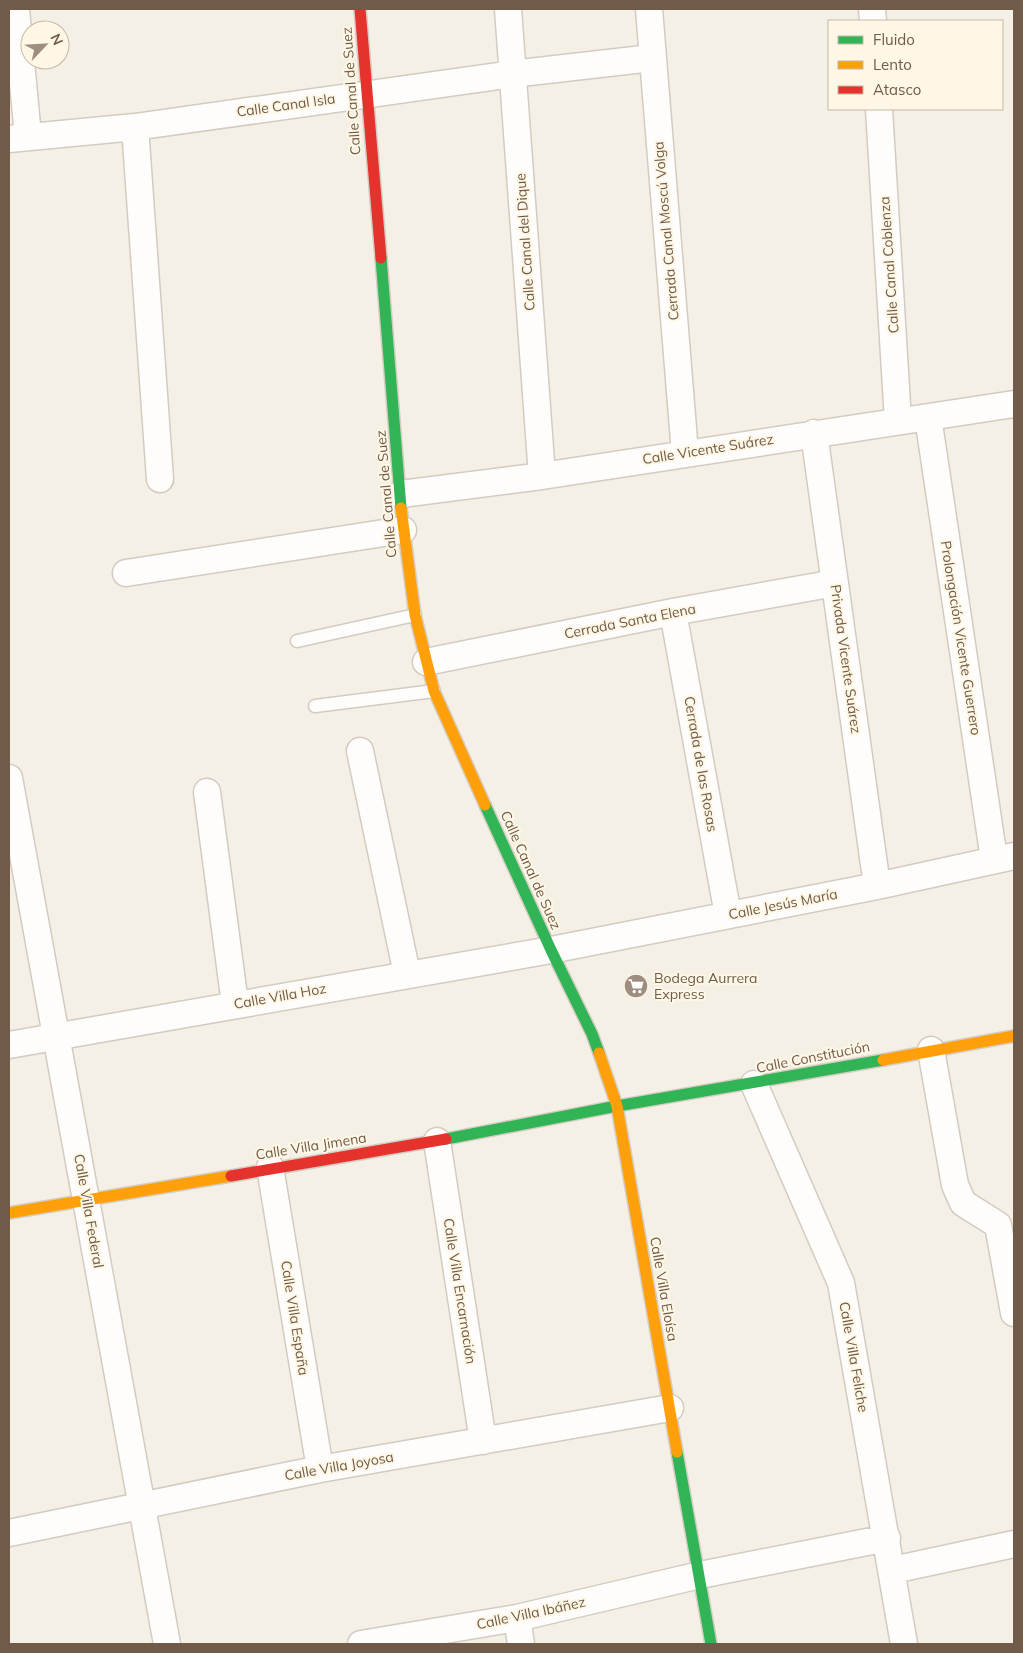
<svg xmlns="http://www.w3.org/2000/svg" width="1023" height="1653" font-family="Mulish,sans-serif">
<style>
.lines{fill:none;stroke-linecap:round;stroke-linejoin:round}
.lane-casing{stroke:#d3cbc1;stroke-width:15}
.street-casing{stroke:#d3cbc1;stroke-width:29}
.fast-casing{stroke:#d5cdc3;stroke-width:14}
.slow-casing{stroke:#d5cdc3;stroke-width:14}
.jam-casing{stroke:#d5cdc3;stroke-width:14}
.lane{stroke:#fefdfb;stroke-width:12}
.street{stroke:#fefdfb;stroke-width:26}
.fast{stroke:#30b455;stroke-width:11}
.slow{stroke:#ff9f0a;stroke-width:11}
.jam{stroke:#e5322d;stroke-width:11}
.labels{text-anchor:middle;stroke-width:4;stroke-linejoin:round;paint-order:stroke}
.street-label{font-size:14px;fill:#715a48;stroke:#fff7e5}
.poi-label{font-size:14px;fill:#715a48;stroke:#fff7e5;text-anchor:start}
</style>
<rect width="100%" height="100%" fill="#f5f0e6"/>
<g class="lines">
<g class="lane-casing">
<path id="lane" d="M 297,641 L 415,615
M 315,706 L 434,691"/>
</g>
<g class="street-casing">
<path id="street" d="M 16,9 L 28,136
M 508,9 L 542,476
M 649,9 L 685,453
M 872,9 L 873,21
M 879,109 L 898,421
M 135,127 L 160,479
M 9,139 L 135,127 L 512,74 L 652,58
M 928,417 L 994,859
M 814,433 L 877,886
M 401,494 L 542,476 L 1014,404
M 126,573 L 403,530
M 673,612 L 728,915
M 426,662 L 673,612 L 835,583
M 360,751 L 407,974
M 9,778 L 167,1644
M 207,792 L 235,1004
M 9,1045 L 551,950 L 877,886 L 1014,856
M 931,1050 L 955,1185 L 963,1203 L 998,1225 L 1014,1313
M 754,1084 L 841,1283 L 904,1644
M 437,1141 L 483,1441
M 270,1167 L 320,1469
M 9,1533 L 320,1469 L 670,1408
M 893,1570 L 1014,1544
M 517,1618 L 521,1644
M 361,1644 L 517,1618 L 700,1575 L 887,1538"/>
</g>
<g class="fast-casing">
<path id="fast" d="M 381,258 L 401,508
M 485,805 L 551,950 L 592,1034 L 599,1053
M 446,1139 L 617,1106 L 883,1060
M 677,1452 L 711,1644"/>
</g>
<g class="slow-casing">
<path id="slow" d="M 401,508 L 415,615 L 434,691 L 485,805
M 599,1053 L 617,1106 L 677,1452
M 883,1060 L 1014,1036
M 9,1213 L 231,1176"/>
</g>
<g class="jam-casing">
<path id="jam" d="M 360,9 L 381,258
M 231,1176 L 446,1139"/>
</g>
<use href="#lane" class="lane"/>
<use href="#street" class="street"/>
<use href="#fast" class="fast"/>
<use href="#slow" class="slow"/>
<use href="#jam" class="jam"/>
</g>
<defs>
<g id="supermarket-disc" transform="scale(1.25)"><circle r="9.5" fill="#9f8e7f" stroke="#fff7e5"/><path d="M-6-5.5h2.5l.6 2H6L4.5 2H-2.5L-4.4-4H-6ZM-1.5 3.2a1.3 1.3 0 1 0 .1 0ZM3 3.2a1.3 1.3 0 1 0 .1 0Z" fill="#fff"/></g>
</defs>
<g fill-rule="evenodd">
<use href="#supermarket-disc" x="636" y="986"/>
</g>
<g class="labels">
<g class="street-label">
<text transform="translate(351 91) rotate(-94)" y="5">Calle Canal de Suez</text>
<text transform="translate(286 105) rotate(-8)" y="5">Calle Canal Isla</text>
<text transform="translate(666 231) rotate(-95)" y="5">Cerrada Canal Moscú Volga</text>
<text transform="translate(525 242) rotate(-94)" y="5">Calle Canal del Dique</text>
<text transform="translate(889 265) rotate(-94)" y="5">Calle Canal Coblenza</text>
<text transform="translate(708 449) rotate(-9)" y="5">Calle Vicente Suárez</text>
<text transform="translate(386 494) rotate(-95)" y="5">Calle Canal de Suez</text>
<text transform="translate(630 621) rotate(-11)" y="5">Cerrada Santa Elena</text>
<text transform="translate(961 638) rotate(81)" y="5">Prolongación Vicente Guerrero</text>
<text transform="translate(846 659) rotate(82)" y="5">Privada Vicente Suárez</text>
<text transform="translate(701 764) rotate(80)" y="5">Cerrada de las Rosas</text>
<text transform="translate(531 870) rotate(66)" y="5">Calle Canal de Suez</text>
<text transform="translate(783 904) rotate(-11)" y="5">Calle Jesús María</text>
<text transform="translate(280 996) rotate(-10)" y="5">Calle Villa Hoz</text>
<text transform="translate(813 1057) rotate(-11)" y="5">Calle Constitución</text>
<text transform="translate(311 1146) rotate(-9)" y="5">Calle Villa Jimena</text>
<text transform="translate(89 1211) rotate(80)" y="5">Calle Villa Federal</text>
<text transform="translate(664 1289) rotate(80)" y="5">Calle Villa Eloísa</text>
<text transform="translate(460 1291) rotate(81)" y="5">Calle Villa Encarnación</text>
<text transform="translate(295 1318) rotate(81)" y="5">Calle Villa España</text>
<text transform="translate(854 1357) rotate(80)" y="5">Calle Villa Feliche</text>
<text transform="translate(339 1466) rotate(-10)" y="5">Calle Villa Joyosa</text>
<text transform="translate(531 1613) rotate(-12)" y="5">Calle Villa Ibáñez</text>
</g>
<g class="poi-label">
<text x="654" y="983">Bodega Aurrera<tspan x="654" dy="16">Express</tspan></text>
</g>
</g>
<rect width="1023" height="1653" fill="none" stroke="#715a48" stroke-width="20"/>
<rect x="828" y="20" width="175" height="90" fill="#fff7e5" stroke="#c6b8a6"/>
<rect x="838" y="36" width="25" height="8" fill="#30b455" stroke="#c6b8a6"/>
<text x="873" y="45" font-size="15" fill="#715a48">Fluido</text>
<rect x="838" y="61" width="25" height="8" fill="#ff9f0a" stroke="#c6b8a6"/>
<text x="873" y="70" font-size="15" fill="#715a48">Lento</text>
<rect x="838" y="86" width="25" height="8" fill="#e5322d" stroke="#c6b8a6"/>
<text x="873" y="95" font-size="15" fill="#715a48">Atasco</text>
<g transform="translate(45 45) rotate(65)"><circle r="24" fill="#fff7e5" stroke="#c6b8a6"/>
<path d="M0-4L9 19L0 12L-9 19Z" fill="#9f8e7f"/>
<text y="-8" font-size="14" font-weight="bold" text-anchor="middle" fill="#715a48">N</text>
</g>
</svg>
